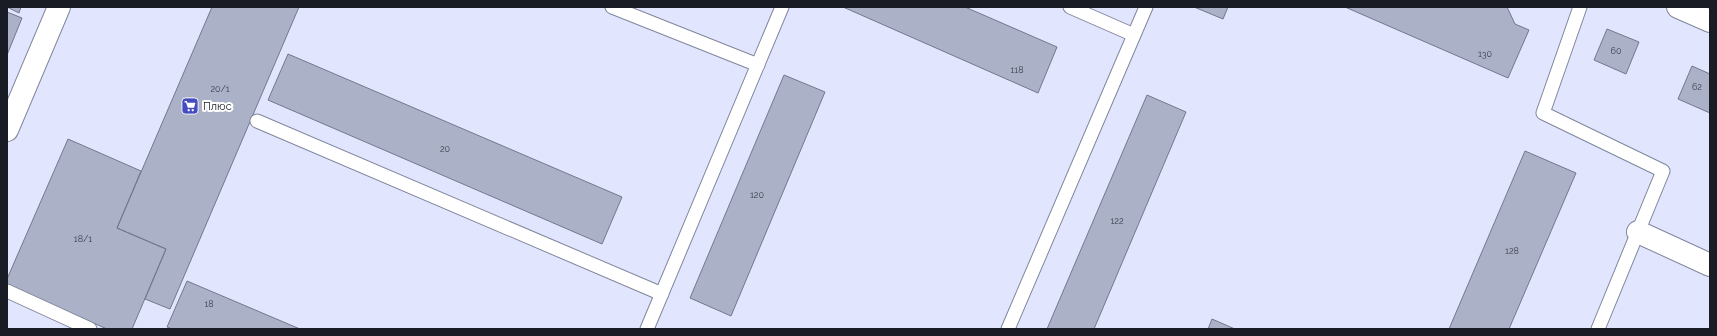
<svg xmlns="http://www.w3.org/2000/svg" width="1717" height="336" font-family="Raleway,sans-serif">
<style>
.building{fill:#abb1c7;stroke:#73788d}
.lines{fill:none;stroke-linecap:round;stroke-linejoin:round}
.service-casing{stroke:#81869c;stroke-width:15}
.minor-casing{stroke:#81869c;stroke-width:24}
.tertiary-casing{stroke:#81869c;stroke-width:24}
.service{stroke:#fff;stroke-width:13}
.minor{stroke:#fff;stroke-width:22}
.tertiary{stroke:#fff;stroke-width:22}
.labels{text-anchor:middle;stroke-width:4;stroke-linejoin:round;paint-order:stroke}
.number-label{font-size:9px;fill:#3e414e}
.poi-label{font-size:11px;fill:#1a1c25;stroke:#fff;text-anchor:start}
</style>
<rect width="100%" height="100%" fill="#e1e6fe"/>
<path class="building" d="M 7,7 L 21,7 L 19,13 Z
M 212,7 L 299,7 L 170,309 L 145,299 L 166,249 L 117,228 Z
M 843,7 L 965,7 L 1057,47 L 1038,93 Z
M 1194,7 L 1228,7 L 1223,19 Z
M 1345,7 L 1507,7 L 1515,24 L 1529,30 L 1508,78 Z
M 7,12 L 22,18 L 7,55 Z
M 1607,29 L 1639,42 L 1626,74 L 1594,60 Z
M 288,54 L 622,197 L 602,244 L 268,100 Z
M 1692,66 L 1710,74 L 1710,113 L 1678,99 Z
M 784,75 L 825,92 L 731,316 L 690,298 Z
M 1147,95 L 1186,112 L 1094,329 L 1047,329 Z
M 68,139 L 141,171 L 117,228 L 166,249 L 132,329 L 107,329 L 7,285 L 7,279 Z
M 1525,151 L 1576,173 L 1509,329 L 1449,329 Z
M 187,281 L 300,329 L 172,329 L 167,327 Z
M 1212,319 L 1235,329 L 1208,329 Z"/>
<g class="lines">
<g class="service-casing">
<path id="service" d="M 612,7 L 758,65
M 1070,7 L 1134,35
M 1580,7 L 1543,113 L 1663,171 L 1598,329
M 257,121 L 662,294
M 7,291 L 90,329
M 647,329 L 782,7
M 1008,329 L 1146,7"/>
</g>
<g class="minor-casing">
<path id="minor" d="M 1678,7 L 1710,21
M 1638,232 L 1710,265"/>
</g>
<g class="tertiary-casing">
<path id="tertiary" d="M 7,130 L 59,7"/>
</g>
<use href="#service" class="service"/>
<use href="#minor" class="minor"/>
<use href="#tertiary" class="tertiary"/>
</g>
<defs>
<g id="supermarket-square" transform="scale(0.9)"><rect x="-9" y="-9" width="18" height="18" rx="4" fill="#454cc1" stroke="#fff"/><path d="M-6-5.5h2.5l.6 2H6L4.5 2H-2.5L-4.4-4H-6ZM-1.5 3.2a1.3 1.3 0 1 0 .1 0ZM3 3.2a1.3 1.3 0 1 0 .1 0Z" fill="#fff"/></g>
</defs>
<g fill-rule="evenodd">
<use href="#supermarket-square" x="190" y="106"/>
</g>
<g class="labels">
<g class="number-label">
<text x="1616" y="54">60</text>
<text x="1485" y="57">130</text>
<text x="1017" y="73">118</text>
<text x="1697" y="90">62</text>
<text x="220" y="92">20/1</text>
<text x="445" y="152">20</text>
<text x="757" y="198">120</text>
<text x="1117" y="224">122</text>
<text x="83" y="242">18/1</text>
<text x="1512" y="254">128</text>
<text x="209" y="307">18</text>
</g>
<g class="poi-label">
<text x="203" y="110">Плюс</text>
</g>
</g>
<rect width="1717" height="336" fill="none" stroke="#1a1c25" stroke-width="16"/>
</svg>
